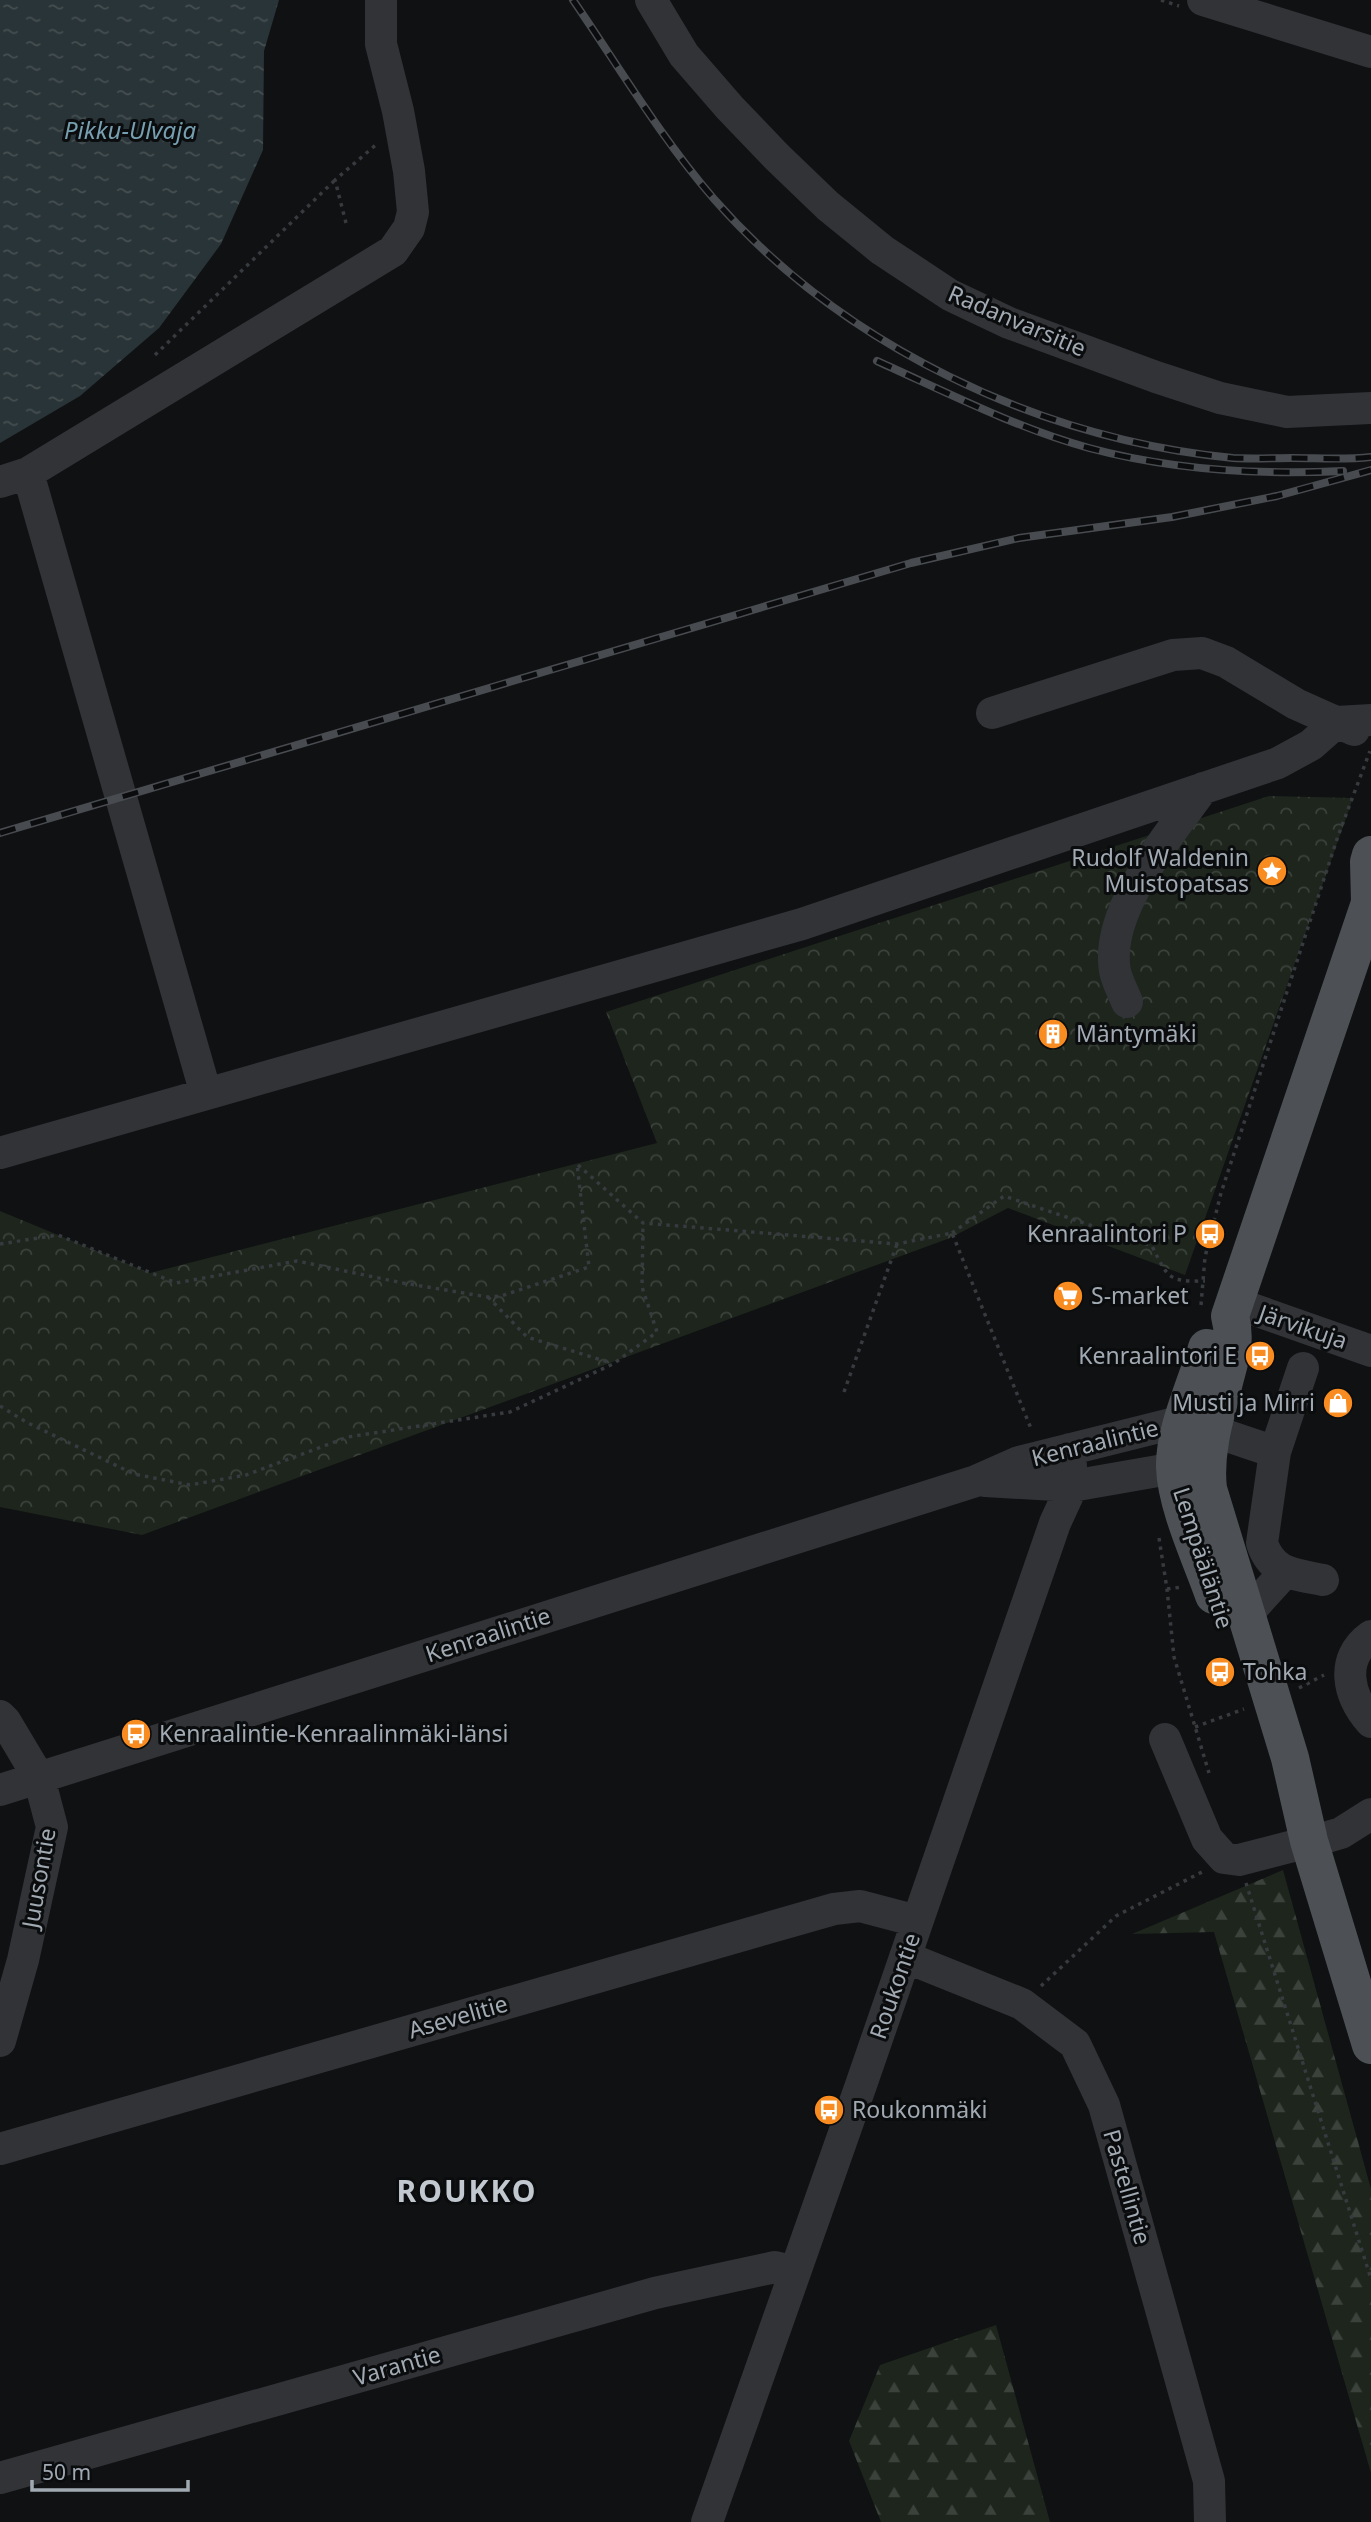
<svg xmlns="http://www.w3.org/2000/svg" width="1371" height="2522" font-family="'Noto Sans',sans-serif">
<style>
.forest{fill:url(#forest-firs)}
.park{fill:url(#park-crowns)}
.water{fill:url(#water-ripples)}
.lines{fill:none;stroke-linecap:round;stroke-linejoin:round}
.path{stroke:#373a3e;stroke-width:3.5;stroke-dasharray:3.5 5;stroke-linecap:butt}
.minor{stroke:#313337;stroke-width:32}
.major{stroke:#4d5156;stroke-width:38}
.rail-casing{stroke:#484b50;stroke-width:8}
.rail{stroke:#0b0c0d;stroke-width:5;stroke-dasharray:16;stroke-linecap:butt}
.labels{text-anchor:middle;stroke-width:6;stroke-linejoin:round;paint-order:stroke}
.street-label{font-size:23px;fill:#a1aab3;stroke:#0b0c0d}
.poi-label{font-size:23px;fill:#a1aab3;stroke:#0b0c0d;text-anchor:start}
.water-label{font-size:24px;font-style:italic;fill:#769fb1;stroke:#0b0c0d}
.district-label{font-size:30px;font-weight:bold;letter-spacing:2px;fill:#c2c8cf;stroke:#0b0c0d}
</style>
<defs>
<pattern id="forest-firs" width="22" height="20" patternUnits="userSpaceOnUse" patternTransform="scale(1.75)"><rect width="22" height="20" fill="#1d251d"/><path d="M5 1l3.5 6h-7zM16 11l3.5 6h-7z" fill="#3b423b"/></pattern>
<pattern id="park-crowns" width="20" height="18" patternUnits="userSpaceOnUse" patternTransform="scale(1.75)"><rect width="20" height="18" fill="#1d251d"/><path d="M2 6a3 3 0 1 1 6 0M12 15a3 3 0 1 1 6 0" fill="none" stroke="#3b423b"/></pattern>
<pattern id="water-ripples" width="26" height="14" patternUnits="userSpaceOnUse" patternTransform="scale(1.75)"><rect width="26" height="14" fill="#293438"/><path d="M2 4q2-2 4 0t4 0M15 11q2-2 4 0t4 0" fill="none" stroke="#454f52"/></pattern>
</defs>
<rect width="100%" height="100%" fill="#101112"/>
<path class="forest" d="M 1283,1870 L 1371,2189 L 1371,2473 L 1214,1932 L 1132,1934 Z
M 996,2325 L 1050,2522 L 881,2522 L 849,2441 L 880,2365 Z"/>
<path class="park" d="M 1269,796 L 1353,798 L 1185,1275 L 1008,1208 L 950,1238 L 142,1535 L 0,1507 L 0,1211 L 150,1273 L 657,1143 L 606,1012 Z"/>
<path class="water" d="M 0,0 L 279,0 L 264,51 L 263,150 L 221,244 L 159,328 L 80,396 L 0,443 Z"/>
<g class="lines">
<path class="path" d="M 1161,0 L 1179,6
M 346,223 L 335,180 L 378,143
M 155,355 L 335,180
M 578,1165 L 643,1223 L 897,1244 L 952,1233 L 1032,1431
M 952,1233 L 1004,1196 L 1152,1246 C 1168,1278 1168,1282 1205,1281
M 0,1244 L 58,1235 L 176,1283 L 297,1261 L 403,1283 L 488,1297 L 501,1296 L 589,1267 L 577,1164
M 488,1297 L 527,1337 L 611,1363
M 1201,1305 L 1205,1257 L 1221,1193 L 1338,836 L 1370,751
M 844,1392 L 897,1244
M 0,1406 L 26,1422 L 134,1474 L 190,1485 L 246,1475 L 348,1437 L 510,1412 L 613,1364 L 657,1332 L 642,1287 L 643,1223
M 1159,1538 L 1167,1589 L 1174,1657 L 1209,1773
M 1167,1589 L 1182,1587
M 1299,1688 L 1324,1675
M 1195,1727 L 1244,1709
M 1246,1883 L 1371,2279
M 1041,1986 L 1116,1916 L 1202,1872"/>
<path class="minor" d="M 651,0 L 684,55 L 730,108 L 777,157 L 828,206 L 882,250 L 950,295 L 1009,323 L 1156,377 L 1220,398 L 1287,412 L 1371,408
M 1203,0 L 1371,52
M 28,473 L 206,1094
M 0,482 L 28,473 L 393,251 L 409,228 L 413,212 L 409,171 L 398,111 L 381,44 L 381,0
M 992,713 L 1173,655 L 1202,653 L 1226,662 L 1296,704 L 1354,730
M 1127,1002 C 1123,992 1117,981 1115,971 C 1104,911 1170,834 1203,788
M 0,1153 L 802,924 L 1278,763 L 1311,745 L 1337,722 L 1371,720
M 1235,1303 L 1371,1351
M 1303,1368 L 1275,1452 L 1262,1543 C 1272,1574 1294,1574 1323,1580
M 985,1481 L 1072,1486 L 1175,1468 L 1187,1464 L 1194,1458
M 1246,1615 L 1285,1572
M 1371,1636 C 1339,1659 1348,1696 1371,1722
M 0,1716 L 5,1721 L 39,1778 L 52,1827 L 23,1960 L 0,2041
M 1165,1739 L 1207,1839 L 1224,1858 L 1239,1860 L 1324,1838 L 1341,1833 L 1371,1814
M 0,1790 L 976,1481 L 1019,1462 L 1183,1421 L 1275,1452
M 905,1957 L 1022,2004 L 1075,2044 L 1104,2105 L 1209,2481 L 1210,2522
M 0,2149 L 834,1909 L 860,1906 L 917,1921
M 0,2478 L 655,2293 L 775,2267 L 795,2272
M 707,2522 L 861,2085 L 1055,1523 L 1072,1486 L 1070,1449"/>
<path class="major" d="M 1371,900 L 1230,1316 C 1237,1343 1229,1361 1223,1386 C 1214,1420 1204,1454 1208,1489 L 1290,1758 L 1309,1841 L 1371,2045
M 1370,901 L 1369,862 L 1371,855
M 1207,1348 C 1197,1382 1174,1431 1175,1467 C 1176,1505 1201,1558 1214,1595"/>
<g class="rail-casing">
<path id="rail" d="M 573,0 C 619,67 661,138 714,199 C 843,346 1039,439 1233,458 C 1252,459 1272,458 1292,458 C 1318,458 1345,460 1371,457
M 877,361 C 946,392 1016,428 1089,448 C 1171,470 1259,475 1343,471
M 0,833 L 911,563 L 1019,538 L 1172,517 L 1277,496 L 1371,470"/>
</g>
<use href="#rail" class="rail"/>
</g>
<defs>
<g id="sight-disc" transform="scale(1.575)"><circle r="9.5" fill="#f98c21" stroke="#0b0c0d"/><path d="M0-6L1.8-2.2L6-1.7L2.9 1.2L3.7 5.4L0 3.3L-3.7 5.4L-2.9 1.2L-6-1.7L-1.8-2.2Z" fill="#fff"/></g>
<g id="building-disc" transform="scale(1.575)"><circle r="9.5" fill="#f98c21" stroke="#0b0c0d"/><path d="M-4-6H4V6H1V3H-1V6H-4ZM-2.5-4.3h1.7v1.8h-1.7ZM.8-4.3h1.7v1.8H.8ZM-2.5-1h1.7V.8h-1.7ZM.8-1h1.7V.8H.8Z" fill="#fff"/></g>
<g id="bus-disc" transform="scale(1.575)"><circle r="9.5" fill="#f98c21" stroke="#0b0c0d"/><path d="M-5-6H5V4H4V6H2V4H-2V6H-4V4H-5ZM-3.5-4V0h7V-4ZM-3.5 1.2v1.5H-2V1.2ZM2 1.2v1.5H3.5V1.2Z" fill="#fff"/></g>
<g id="supermarket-disc" transform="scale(1.575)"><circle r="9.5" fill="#f98c21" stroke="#0b0c0d"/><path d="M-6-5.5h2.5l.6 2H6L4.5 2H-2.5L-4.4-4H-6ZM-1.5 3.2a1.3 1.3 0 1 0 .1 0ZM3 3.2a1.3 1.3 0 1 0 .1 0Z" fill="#fff"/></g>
<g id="shop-disc" transform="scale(1.575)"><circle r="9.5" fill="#f98c21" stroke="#0b0c0d"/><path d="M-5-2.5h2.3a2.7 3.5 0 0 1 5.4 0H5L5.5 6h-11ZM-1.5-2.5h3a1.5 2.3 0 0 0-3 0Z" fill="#fff"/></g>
</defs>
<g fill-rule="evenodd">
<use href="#sight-disc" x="1272" y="871"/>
<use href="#building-disc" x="1053" y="1034"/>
<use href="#bus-disc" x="1210" y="1234"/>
<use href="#supermarket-disc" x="1068" y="1296"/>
<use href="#bus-disc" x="1260" y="1356"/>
<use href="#shop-disc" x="1338" y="1403"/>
<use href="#bus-disc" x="1220" y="1672"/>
<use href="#bus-disc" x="136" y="1734"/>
<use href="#bus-disc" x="829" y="2110"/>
</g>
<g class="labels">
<g class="street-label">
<text transform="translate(1017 321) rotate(23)" y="8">Radanvarsitie</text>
<text transform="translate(1303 1327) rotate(19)" y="8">Järvikuja</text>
<text transform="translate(1095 1443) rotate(-14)" y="8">Kenraalintie</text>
<text transform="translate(1203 1558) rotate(72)" y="8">Lempääläntie</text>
<text transform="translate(488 1635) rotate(-18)" y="8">Kenraalintie</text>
<text transform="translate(39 1878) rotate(-80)" y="8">Juusontie</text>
<text transform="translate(895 1986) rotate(-71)" y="8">Roukontie</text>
<text transform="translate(458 2017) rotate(-16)" y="8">Asevelitie</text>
<text transform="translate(1127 2187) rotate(74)" y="8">Pastellintie</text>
<text transform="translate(397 2366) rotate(-16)" y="8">Varantie</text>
</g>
<g class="poi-label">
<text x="1249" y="866" text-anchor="end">Rudolf Waldenin<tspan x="1249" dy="26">Muistopatsas</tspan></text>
<text x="1076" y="1042">Mäntymäki</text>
<text x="1187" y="1242" text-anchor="end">Kenraalintori P</text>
<text x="1091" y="1304">S-market</text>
<text x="1237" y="1364" text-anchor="end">Kenraalintori E</text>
<text x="1315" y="1411" text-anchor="end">Musti ja Mirri</text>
<text x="1243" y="1680">Tohka</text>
<text x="159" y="1742">Kenraalintie-Kenraalinmäki-länsi</text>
<text x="852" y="2118">Roukonmäki</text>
</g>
<g class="water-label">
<text x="130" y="139">Pikku-Ulvaja</text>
</g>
<g class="district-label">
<text x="467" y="2202">ROUKKO</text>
</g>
</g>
<path d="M32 2480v10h156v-10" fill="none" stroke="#a1aab3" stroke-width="3.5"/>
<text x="42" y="2480" font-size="21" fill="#a1aab3" stroke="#0b0c0d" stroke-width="5" paint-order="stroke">50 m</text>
</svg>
